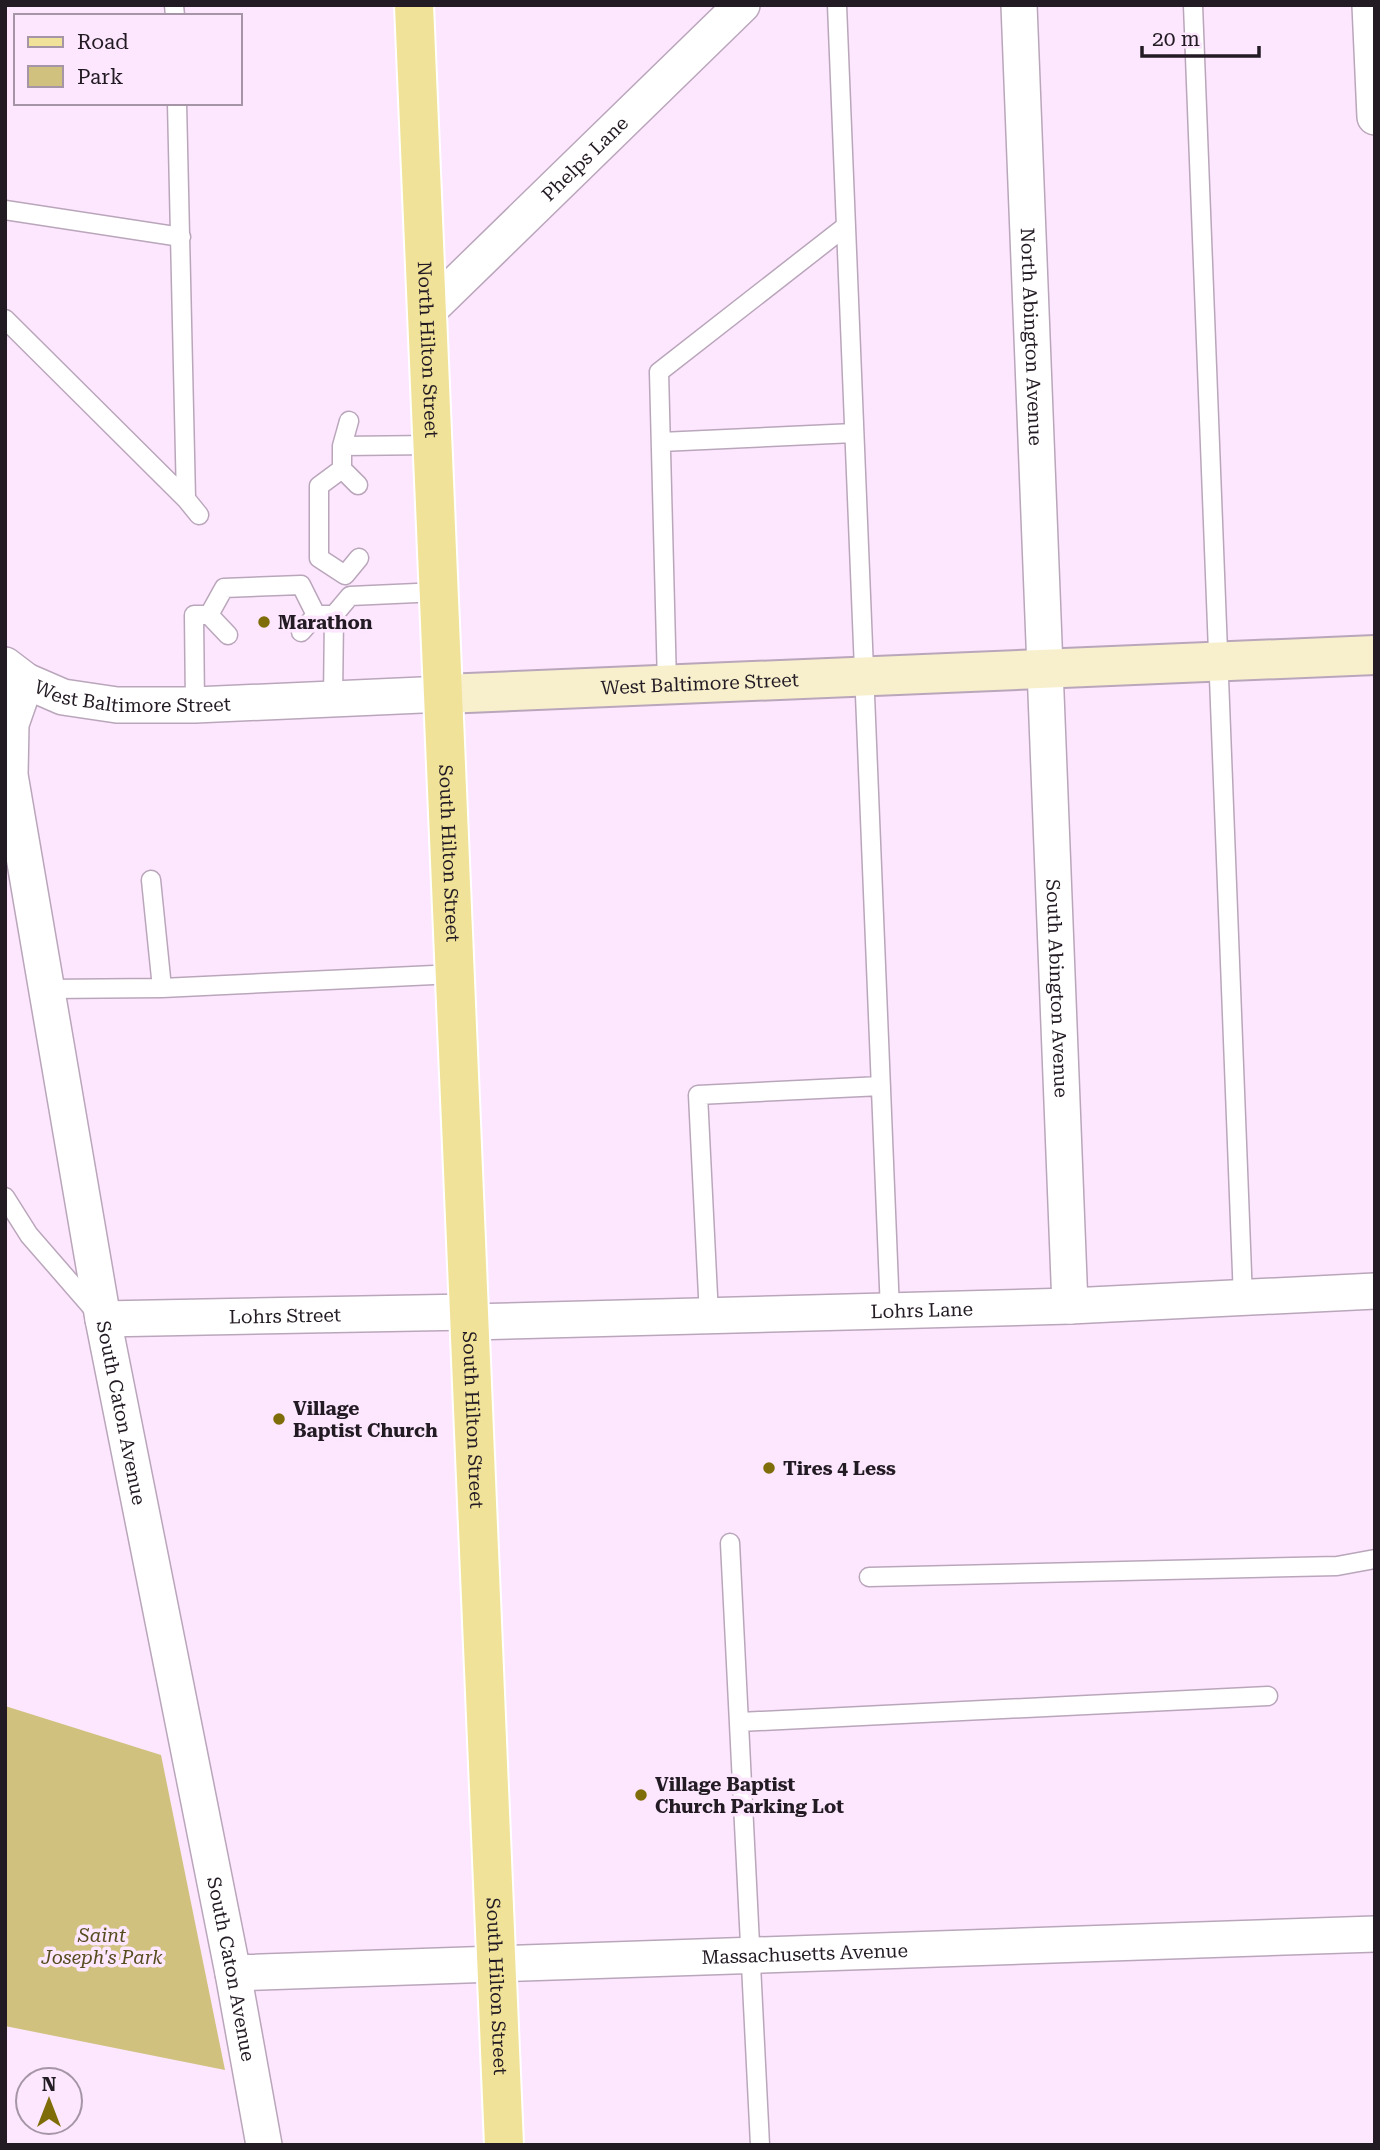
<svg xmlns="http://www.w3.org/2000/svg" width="1380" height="2150" font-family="'Roboto Serif',serif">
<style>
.green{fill:#d0c17e}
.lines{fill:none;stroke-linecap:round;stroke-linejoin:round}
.lane-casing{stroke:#baa6bb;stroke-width:21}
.street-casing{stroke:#baa6bb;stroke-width:38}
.secondary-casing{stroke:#baa6bb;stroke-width:42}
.primary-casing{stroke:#fff;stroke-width:42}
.lane{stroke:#fff;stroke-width:18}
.street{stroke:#fff;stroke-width:35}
.secondary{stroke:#f8f0cd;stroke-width:38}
.primary{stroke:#f1e29a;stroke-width:38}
.poi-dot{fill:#7f6d09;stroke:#fce7fe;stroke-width:2.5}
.labels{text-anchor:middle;stroke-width:7;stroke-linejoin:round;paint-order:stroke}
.street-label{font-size:19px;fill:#231b23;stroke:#fce7fe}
.poi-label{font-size:19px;font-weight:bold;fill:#231b23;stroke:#fce7fe;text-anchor:start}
.park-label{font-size:19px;font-style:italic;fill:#554c20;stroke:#fce7fe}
</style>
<rect width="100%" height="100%" fill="#fce7fe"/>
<path class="green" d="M 5,1706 L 161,1755 L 225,2070 L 5,2026 Z"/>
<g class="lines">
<g class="lane-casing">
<path id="lane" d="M 174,5 L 175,16
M 837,5 L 890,1311
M 1193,5 L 1243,1299
M 177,103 L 186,499
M 5,210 L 181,237
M 5,319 L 186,499 L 199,515
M 661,442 L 854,433
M 342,446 L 349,421
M 342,469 L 358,485
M 359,558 L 345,575 L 319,558 L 319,486 L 342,469 L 342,446 L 433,445
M 301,632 L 316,615
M 228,635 L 209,615 L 224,588 L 301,585 L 316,615 L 334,615 L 350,596 L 439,592
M 667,684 L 659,372 L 846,226
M 333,699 L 334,615
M 195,705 L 194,615 L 209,615
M 151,880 L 162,988
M 47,989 L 162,988 L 455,974
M 5,1197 L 29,1235 L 96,1312
M 709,1316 L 698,1095 L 881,1086
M 730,1543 L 760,2145
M 869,1577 L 1337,1566 L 1375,1559
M 740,1722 L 1268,1696"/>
</g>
<g class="street-casing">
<g id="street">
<path id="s1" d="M 1019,5 L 1070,1306"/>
<path d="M 1370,5 L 1375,117"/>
<path id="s2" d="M 427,312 L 742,5"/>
<path id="s3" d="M 5,665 L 26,681 L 63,697 L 117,705 L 195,705 L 444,694"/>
<path id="s4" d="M 26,681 L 11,724 L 10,775 L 103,1319 L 233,1973 L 264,2145"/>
<path id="s5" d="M 103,1319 L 469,1312"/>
<path id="s6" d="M 469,1322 L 1070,1306 L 1375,1291"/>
<path id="s7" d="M 233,1973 L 1375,1934"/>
</g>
</g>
<g class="secondary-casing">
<g id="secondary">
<path id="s8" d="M 444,694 L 1375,655"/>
</g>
</g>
<g class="primary-casing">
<g id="primary">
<path id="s9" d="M 414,5 L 504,2145"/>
</g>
</g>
<use href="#lane" class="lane"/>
<use href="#street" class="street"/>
<use href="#secondary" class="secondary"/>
<use href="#primary" class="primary"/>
</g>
<g class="poi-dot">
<circle cx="264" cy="622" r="7"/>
<circle cx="279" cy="1419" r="7"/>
<circle cx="769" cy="1468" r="7"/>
<circle cx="641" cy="1795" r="7"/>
</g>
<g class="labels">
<g class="street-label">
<text dy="7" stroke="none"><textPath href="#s2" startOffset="220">Phelps Lane</textPath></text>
<text dy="7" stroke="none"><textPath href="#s1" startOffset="332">North Abington Avenue</textPath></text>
<text dy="7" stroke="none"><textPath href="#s9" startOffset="345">North Hilton Street</textPath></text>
<text dy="7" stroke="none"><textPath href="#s8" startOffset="256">West Baltimore Street</textPath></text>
<text dy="7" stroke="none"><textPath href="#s3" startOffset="136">West Baltimore Street</textPath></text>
<text dy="7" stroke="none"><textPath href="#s9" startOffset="849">South Hilton Street</textPath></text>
<text dy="7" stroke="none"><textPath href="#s1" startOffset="984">South Abington Avenue</textPath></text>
<text dy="7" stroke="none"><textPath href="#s6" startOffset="453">Lohrs Lane</textPath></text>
<text dy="7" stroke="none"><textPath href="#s5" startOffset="182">Lohrs Street</textPath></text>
<text dy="7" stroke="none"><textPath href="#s4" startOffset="744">South Caton Avenue</textPath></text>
<text dy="7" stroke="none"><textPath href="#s9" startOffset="1416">South Hilton Street</textPath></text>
<text dy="7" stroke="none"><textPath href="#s7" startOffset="572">Massachusetts Avenue</textPath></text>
<text dy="7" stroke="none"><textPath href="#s4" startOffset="1311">South Caton Avenue</textPath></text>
<text dy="7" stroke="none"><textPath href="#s9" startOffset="1983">South Hilton Street</textPath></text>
</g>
<g class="poi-label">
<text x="278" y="629">Marathon</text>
<text x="293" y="1415">Village<tspan x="293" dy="22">Baptist Church</tspan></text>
<text x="783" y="1475">Tires 4 Less</text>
<text x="655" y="1791">Village Baptist<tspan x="655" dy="22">Church Parking Lot</tspan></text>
</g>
<g class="park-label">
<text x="102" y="1942">Saint<tspan x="102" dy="22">Joseph's Park</tspan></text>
</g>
</g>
<rect width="1380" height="2150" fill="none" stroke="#231b23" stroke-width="14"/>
<rect x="14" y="14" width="228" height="91" fill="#fce7fe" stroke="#a595a6" stroke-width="2"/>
<rect x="28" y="37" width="35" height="10" fill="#f1e29a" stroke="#a595a6" stroke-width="2"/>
<text x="77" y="49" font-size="21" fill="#231b23">Road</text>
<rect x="28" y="66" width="35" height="21" fill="#d0c17e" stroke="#a595a6" stroke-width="2"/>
<text x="77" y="84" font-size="21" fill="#231b23">Park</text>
<g transform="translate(49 2101)"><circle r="33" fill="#fce7fe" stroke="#a595a6" stroke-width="2"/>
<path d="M0-5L12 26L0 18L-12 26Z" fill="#7f6d09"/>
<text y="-10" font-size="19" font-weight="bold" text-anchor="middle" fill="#231b23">N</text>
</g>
<path d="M1142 46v10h117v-10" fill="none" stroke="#231b23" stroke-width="3.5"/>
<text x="1152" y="46" font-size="21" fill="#231b23" stroke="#fce7fe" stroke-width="5" paint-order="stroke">20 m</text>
</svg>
